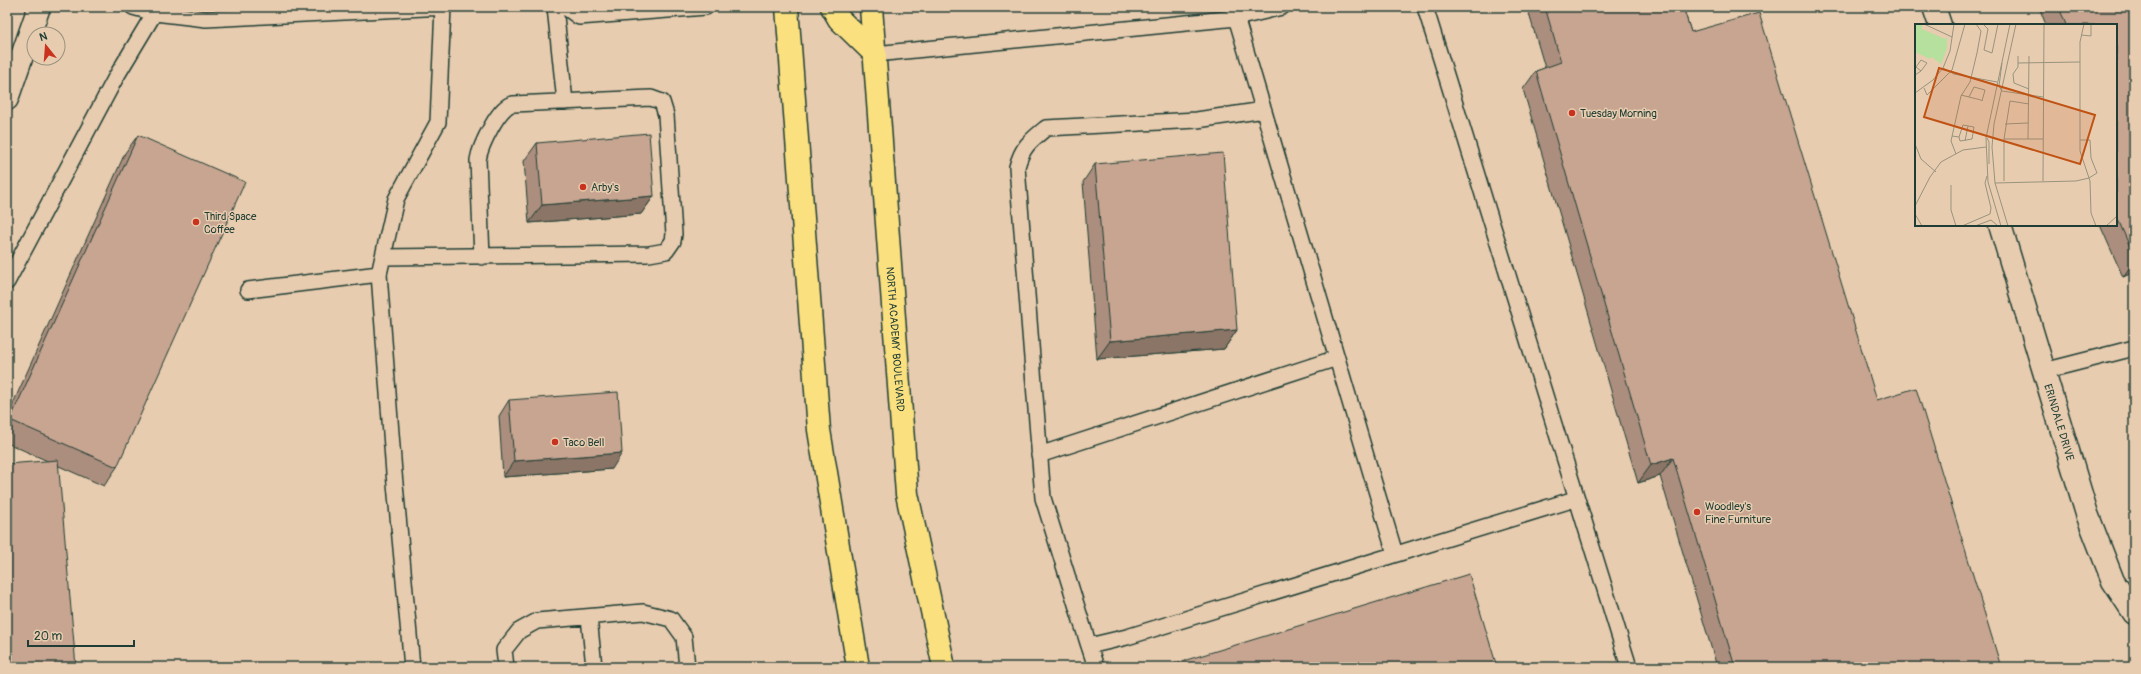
<svg xmlns="http://www.w3.org/2000/svg" width="2141" height="674" font-family="Pangolin,sans-serif">
<style>
.lines{fill:none;stroke-linecap:round;stroke-linejoin:round}
.lane-casing{stroke:#1f3d34;stroke-width:18}
.street-casing{stroke:#1f3d34;stroke-width:25}
.primary-casing{stroke:#1f3d34;stroke-width:25}
.highway-casing{stroke:#1f3d34;stroke-width:25}
.lane{stroke:#e8ccaf;stroke-width:15}
.street{stroke:#e8ccaf;stroke-width:22}
.primary{stroke:#fbe080;stroke-width:22}
.highway{stroke:#fbe080;stroke-width:22}
.wall{fill:#ab8e7d;stroke:#1f3d34}
.shaded-wall{fill:#8b7466;stroke:#1f3d34}
.building{fill:#c7a591;stroke:#1f3d34}
.poi-dot{fill:#c8321e;stroke:#e8ccaf;stroke-width:1.5}
.labels{text-anchor:middle;stroke-width:3;stroke-linejoin:round;paint-order:stroke}
.poi-label{font-size:11px;fill:#1f3d34;stroke:#e8ccaf;text-anchor:start}
.street-label{font-size:11px;fill:#1f3d34;stroke:#e8ccaf}
.inset-road{fill:none;stroke:#98937e;stroke-width:1}
.view{fill:#c05314;fill-opacity:0.15;stroke:#c05314;stroke-width:2}
.inset-edge{fill:none;stroke:#1f3d34;stroke-width:2}
</style>
<rect width="100%" height="100%" fill="#e8ccaf"/>
<filter id="ink" filterUnits="userSpaceOnUse"><feTurbulence type="fractalNoise" baseFrequency=".025" numOctaves="2"/><feDisplacementMap in="SourceGraphic" scale="8" xChannelSelector="R" yChannelSelector="G"/><feConvolveMatrix kernelMatrix="1 2 1 2 8 2 1 2 1" color-interpolation-filters="sRGB"/></filter>
<g filter="url(#ink)">
<g class="lines">
<g class="lane-casing">
<path id="lane" d="M 133,7 L 155,13 L 206,19 L 445,7
M 555,7 L 565,102
M 565,7 L 579,17 L 706,7
M 1233,7 L 1395,554
M 1425,7 L 1629,667
M 875,54 L 1236,18 L 1282,7
M 383,257 L 649,254 L 666,251 L 673,241 L 674,234 L 666,115 L 662,102 L 651,98 L 513,104 C 499,105 480,147 478,160 L 482,257
M 7,282 L 116,77 L 158,7
M 248,290 L 379,274
M 2044,371 L 2134,348
M 1039,455 L 1337,358
M 589,617 L 594,667
M 1089,646 L 1043,498 L 1017,167 C 1022,147 1030,141 1046,128 L 1197,120 L 1264,110
M 412,667 L 394,473 L 379,274 L 396,199 L 438,122 L 443,7
M 506,667 L 504,650 L 519,631 L 537,621 L 643,612 L 671,619 L 684,637 L 687,667
M 1096,667 L 1089,646 L 1127,637 L 1575,499"/>
</g>
<g class="street-casing">
<g id="street">
<path d="M 1934,7 L 1940,25"/>
<path d="M 7,99 L 39,7"/>
<path id="s1" d="M 2000,225 L 2087,514 L 2113,581 L 2134,613"/>
</g>
</g>
<g class="primary-casing">
<path id="primary" d="M 832,7 L 839,19 L 875,54"/>
</g>
<g class="highway-casing">
<g id="highway">
<path d="M 787,7 L 819,430 L 858,667"/>
<path id="s2" d="M 871,7 L 907,494 L 944,667"/>
</g>
</g>
<use href="#lane" class="lane"/>
<use href="#street" class="street"/>
<use href="#primary" class="primary"/>
<use href="#highway" class="highway"/>
</g>
<path class="wall" d="M 1527,7 L 1683,7 L 1691,32 L 1877,400 L 2001,667 L 1717,667 L 1660,476 L 1638,483 L 1523,89 L 1536,71 L 1545,68 Z
M 2039,7 L 2134,7 L 2134,272 L 2123,277 L 2100,225 L 2116,225 L 2116,25 L 2046,25 Z
M 138,135 L 117,467 L 104,486 L 7,443 L 7,417 L 125,153 Z
M 537,143 L 654,196 L 641,214 L 529,223 L 524,161 Z
M 1095,164 L 1237,330 L 1224,349 L 1097,359 L 1083,182 Z
M 509,400 L 612,469 L 503,477 L 499,416 Z"/>
<path class="shaded-wall" d="M 654,196 L 641,214 L 529,223 L 542,205 Z
M 2134,261 L 2134,272 L 2123,277 Z
M 1237,330 L 1224,349 L 1097,359 L 1110,341 Z
M 622,453 L 612,469 L 503,477 L 514,461 Z
M 1673,458 L 1660,476 L 1638,483 L 1651,465 Z"/>
<path class="building" d="M 1545,7 L 1683,7 L 1691,32 L 1759,13 L 1877,400 L 1916,388 L 2001,667 L 1735,667 L 1673,458 L 1651,465 L 1536,71 L 1561,62 Z
M 2059,7 L 2134,7 L 2134,256 L 2116,215 L 2116,25 L 2066,25 Z
M 649,133 L 654,196 L 542,205 L 537,143 Z
M 138,135 L 245,182 L 117,467 L 10,420 Z
M 1223,153 L 1237,330 L 1110,341 L 1095,164 Z
M 618,392 L 622,453 L 514,461 L 509,400 Z
M 58,460 L 76,667 L 7,667 L 7,464 Z
M 1469,574 L 1497,667 L 1171,667 L 1170,665 Z"/>
</g>
<g class="poi-dot">
<circle cx="1572" cy="113" r="4"/>
<circle cx="583" cy="187" r="4"/>
<circle cx="196" cy="222" r="4"/>
<circle cx="555" cy="442" r="4"/>
<circle cx="1697" cy="512" r="4"/>
</g>
<g class="labels">
<g class="poi-label">
<text x="1580" y="117">Tuesday Morning</text>
<text x="591" y="191">Arby's</text>
<text x="204" y="220">Third Space<tspan x="204" dy="13">Coffee</tspan></text>
<text x="563" y="446">Taco Bell</text>
<text x="1705" y="510">Woodley's<tspan x="1705" dy="13">Fine Furniture</tspan></text>
</g>
<g class="street-label">
<text dy="4" stroke="none"><textPath href="#s2" startOffset="333">NORTH ACADEMY BOULEVARD</textPath></text>
<text dy="4" stroke="none"><textPath href="#s1" startOffset="206">ERINDALE DRIVE</textPath></text>
</g>
</g>
<g transform="translate(1915 24)">
<rect width="202" height="202" fill="#e8ccaf"/>
<path d="M 0,0 L 7,0 L 7,5 L 30,15 L 32,13 L 32,24 L 26,40 L 17,33 L 15,35 L 0,28 Z" fill="#b5e09d"/>
<path class="inset-road" d="M 9,0 L 37,13M 68,0 L 73,5 L 69,26 L 77,29 L 83,0M 169,0 L 165,18 L 165,127 L 175,157 L 176,189 L 181,202M 166,11 L 176,12 L 176,0M 103,32 L 103,43 L 98,50 L 99,59 L 114,65M 103,39 L 165,38M 28,44 L 39,50 L 82,58M 0,51 L 6,47 L 12,39 L 6,36 L 1,43 L 6,47M 65,56 L 81,61M 9,64 L 12,71 L 37,46 L 50,0M 87,67 L 128,73M 87,67 L 84,62 L 87,39M 0,69 L 18,56 L 28,44 L 35,27 L 39,0M 46,71 L 66,76 L 67,77 L 70,66 L 59,63 L 54,73M 90,100 L 113,99M 37,112 L 44,113 L 45,117 L 57,115 L 59,103 L 48,101 L 44,113M 72,114 L 74,118 L 74,140M 89,115 L 95,77 L 114,80M 113,115 L 114,32M 50,117 L 53,102M 0,120 L 6,135 L 21,148M 41,130 L 36,117 L 46,72 L 55,58 L 62,29 L 66,7 L 61,0M 89,157 L 89,115 L 128,115M 128,157 L 129,0M 80,159 L 161,157 L 174,154 L 182,149 L 176,134 L 175,116 L 165,116M 36,161 L 36,186 L 41,202M 0,182 L 15,153 L 26,138 L 48,126 L 71,123M 0,190 L 7,202M 47,202 L 75,190 L 76,184 L 70,159 L 72,152M 60,202 L 76,196 L 83,202M 86,202 L 73,158 L 71,114 L 95,0M 93,202 L 80,159 L 77,123 L 79,100 L 101,0M 191,202 L 202,192"/>
<path class="view" d="M 24,44 L 180,91 L 165,140 L 9,93 Z"/>
<rect width="202" height="202" class="inset-edge"/>
</g>
<rect width="2141" height="674" fill="none" stroke="#e8ccaf" stroke-width="24"/>
<rect x="12" y="12" width="2117" height="650" fill="none" stroke="#1f3d34" stroke-width="1.5" filter="url(#ink)"/>
<g transform="translate(46 46) rotate(343)"><circle r="19" fill="#e8ccaf" stroke="#98937e"/>
<path d="M0-3L7 15L0 10L-7 15Z" fill="#c8321e"/>
<text y="-6" font-size="11" font-weight="bold" text-anchor="middle" fill="#1f3d34">N</text>
</g>
<path d="M28 640v6h106v-6" fill="none" stroke="#1f3d34" stroke-width="2"/>
<text x="34" y="640" font-size="12" fill="#1f3d34" stroke="#e8ccaf" stroke-width="3" paint-order="stroke">20 m</text>
</svg>
